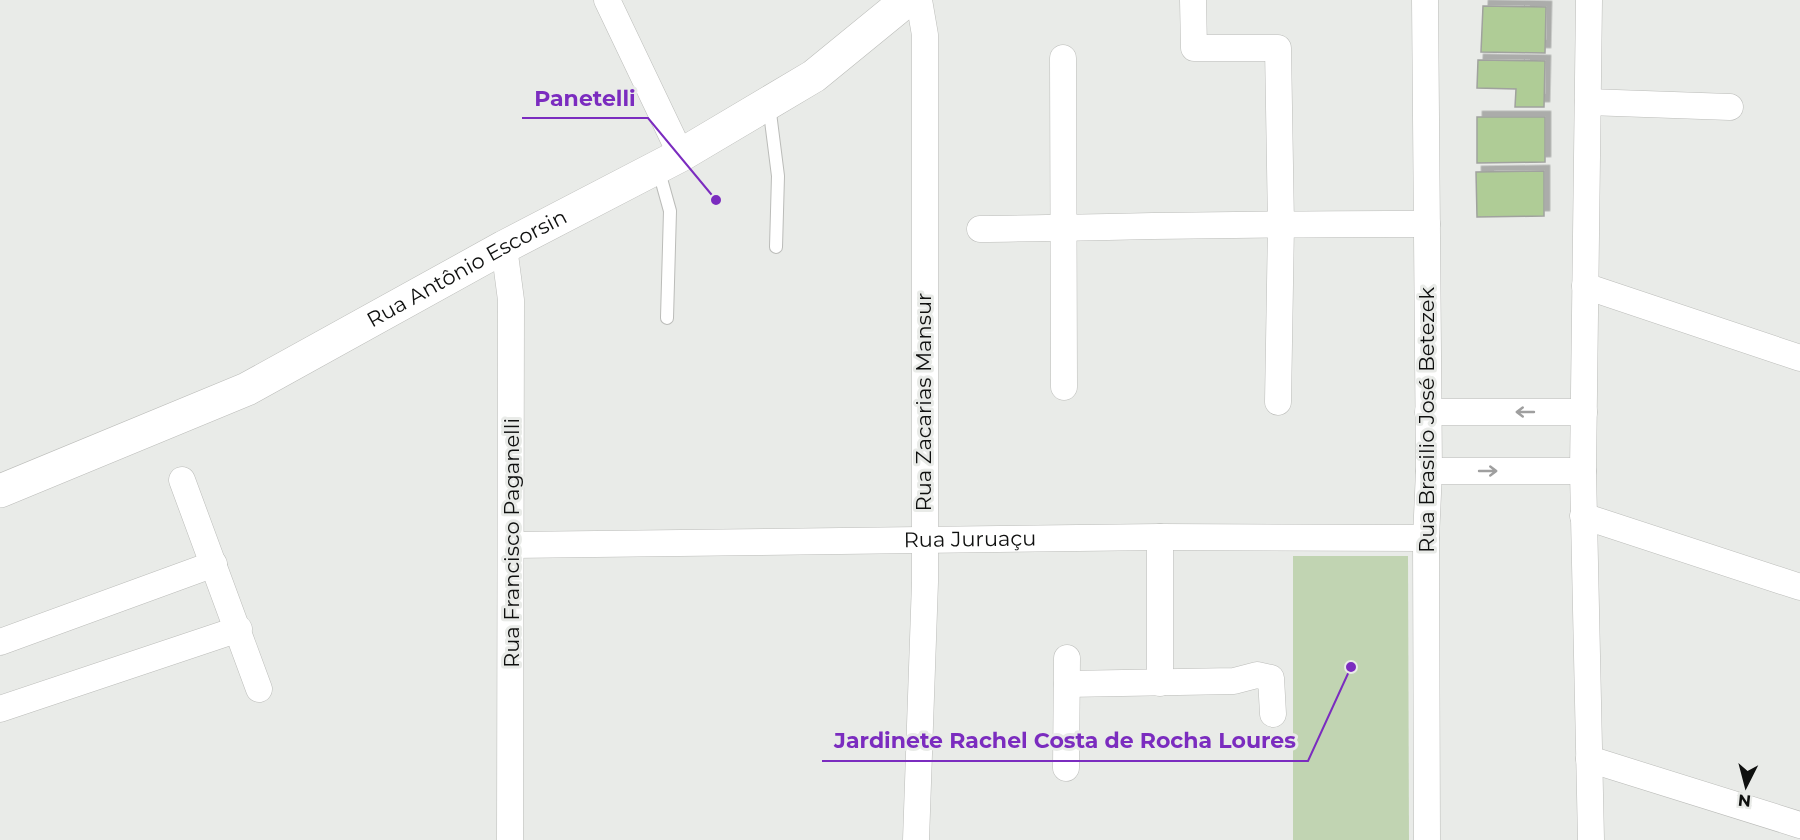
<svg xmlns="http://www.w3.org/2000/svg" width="1800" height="840" font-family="Montserrat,sans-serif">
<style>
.green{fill:#c1d4b2}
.building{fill:#afcc96;stroke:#a0a29e;stroke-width:1.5;filter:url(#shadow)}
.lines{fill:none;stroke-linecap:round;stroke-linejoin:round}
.service-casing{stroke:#bbbcb9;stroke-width:14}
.minor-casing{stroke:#bbbcb9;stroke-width:27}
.secondary-casing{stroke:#bbbcb9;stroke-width:34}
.service{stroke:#fff;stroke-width:12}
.minor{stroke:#fff;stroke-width:26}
.secondary{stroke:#fff;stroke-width:33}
.oneway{stroke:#9f9f9f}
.labels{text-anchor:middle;stroke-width:6;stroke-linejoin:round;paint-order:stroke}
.street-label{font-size:21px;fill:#0f100f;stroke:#e9ebe8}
.leader{fill:none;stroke:#7b2cbf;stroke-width:2}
.callout-dot{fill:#7b2cbf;stroke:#e9ebe8;stroke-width:2}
.callout-label{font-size:22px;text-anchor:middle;font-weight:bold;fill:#7b2cbf;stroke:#e9ebe8;stroke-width:6;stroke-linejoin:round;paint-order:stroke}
</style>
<defs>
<filter id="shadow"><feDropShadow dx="5.5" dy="-5.5" stdDeviation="0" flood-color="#0004"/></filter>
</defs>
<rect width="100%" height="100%" fill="#e9ebe8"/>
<path class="green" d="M 1293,556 L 1408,556 L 1409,840 L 1293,840 Z"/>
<path class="building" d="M 1483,6 L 1546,7 L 1545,53 L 1481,52 Z
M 1478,60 L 1545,61 L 1544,107 L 1515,107 L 1516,89 L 1477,88 Z
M 1477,117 L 1545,117 L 1545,162 L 1477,163 Z
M 1544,171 L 1544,216 L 1477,217 L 1476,172 Z"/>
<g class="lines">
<g class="service-casing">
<path id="service" d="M 769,105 L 778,176 L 776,247
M 658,168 L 670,211 L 667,318"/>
</g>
<g class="minor-casing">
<g id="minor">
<path d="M 607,0 L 681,155"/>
<path d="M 1193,0 L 1194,48 L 1278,48 L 1281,225 L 1278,402"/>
<path d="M 1425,0 L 1429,471 L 1426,538 L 1427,840"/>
<path d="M 1589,0 L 1583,471 L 1591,840"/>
<path d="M 1063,58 L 1064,387"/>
<path d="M 1588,102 L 1730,107"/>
<path d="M 980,229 C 1129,227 1278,223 1427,224"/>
<path d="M 504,247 L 511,300 L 510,840"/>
<path d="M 1585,286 L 1800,358"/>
<path d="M 1428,412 L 1584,412"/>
<path d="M 1429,471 L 1583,471"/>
<path d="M 182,480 L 259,689"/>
<path d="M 1583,516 L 1800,587"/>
<path d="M 1160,537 L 1160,683"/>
<path id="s1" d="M 512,545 L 1160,537 L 1426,538"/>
<path d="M 0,642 L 214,564"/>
<path d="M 1067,684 L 1234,681 L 1257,675 L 1271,678 L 1273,714"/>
<path d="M 0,709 L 239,629"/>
<path d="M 1589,759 L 1800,825"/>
<path d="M 1066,768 L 1067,658"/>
<path d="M 916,840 L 925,582 L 925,35 L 919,0"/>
</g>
</g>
<g class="secondary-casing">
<g id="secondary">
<path id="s2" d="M 0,491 L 247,389 L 504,247 L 681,155 L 814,76 L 907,0"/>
</g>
</g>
<use href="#service" class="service"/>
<use href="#minor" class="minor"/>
<use href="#secondary" class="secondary"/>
</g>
<defs><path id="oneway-shaft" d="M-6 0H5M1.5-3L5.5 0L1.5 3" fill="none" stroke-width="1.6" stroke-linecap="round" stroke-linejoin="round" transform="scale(1.5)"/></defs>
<g class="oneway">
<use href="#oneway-shaft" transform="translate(1525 412) rotate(-180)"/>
<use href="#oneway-shaft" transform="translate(1488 471)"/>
</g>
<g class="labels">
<g class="street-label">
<text dy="7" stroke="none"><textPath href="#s2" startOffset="518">Rua Antônio Escorsin</textPath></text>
<text transform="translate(924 402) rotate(-90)" y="7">Rua Zacarias Mansur</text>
<text transform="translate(1427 420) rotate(-90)" y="7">Rua Brasilio José Betezek</text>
<text dy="7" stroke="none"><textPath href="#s1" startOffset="458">Rua Juruaçu</textPath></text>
<text transform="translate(512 543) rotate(-90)" y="7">Rua Francisco Paganelli</text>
</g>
</g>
<path class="leader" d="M716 200L648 118H522M1351 667L1308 761H822"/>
<g class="callout-dot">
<circle cx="716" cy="200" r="6"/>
<circle cx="1351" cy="667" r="6"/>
</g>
<g class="callout-label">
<text x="585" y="106">Panetelli</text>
<text x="1065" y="748">Jardinete Rachel Costa de Rocha Loures</text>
</g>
<g transform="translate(1746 786) rotate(186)" stroke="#e9ebe8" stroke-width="4.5" paint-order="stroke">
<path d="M0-4.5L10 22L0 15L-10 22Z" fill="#0f100f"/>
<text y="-9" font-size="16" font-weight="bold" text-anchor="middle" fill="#0f100f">N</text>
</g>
</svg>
